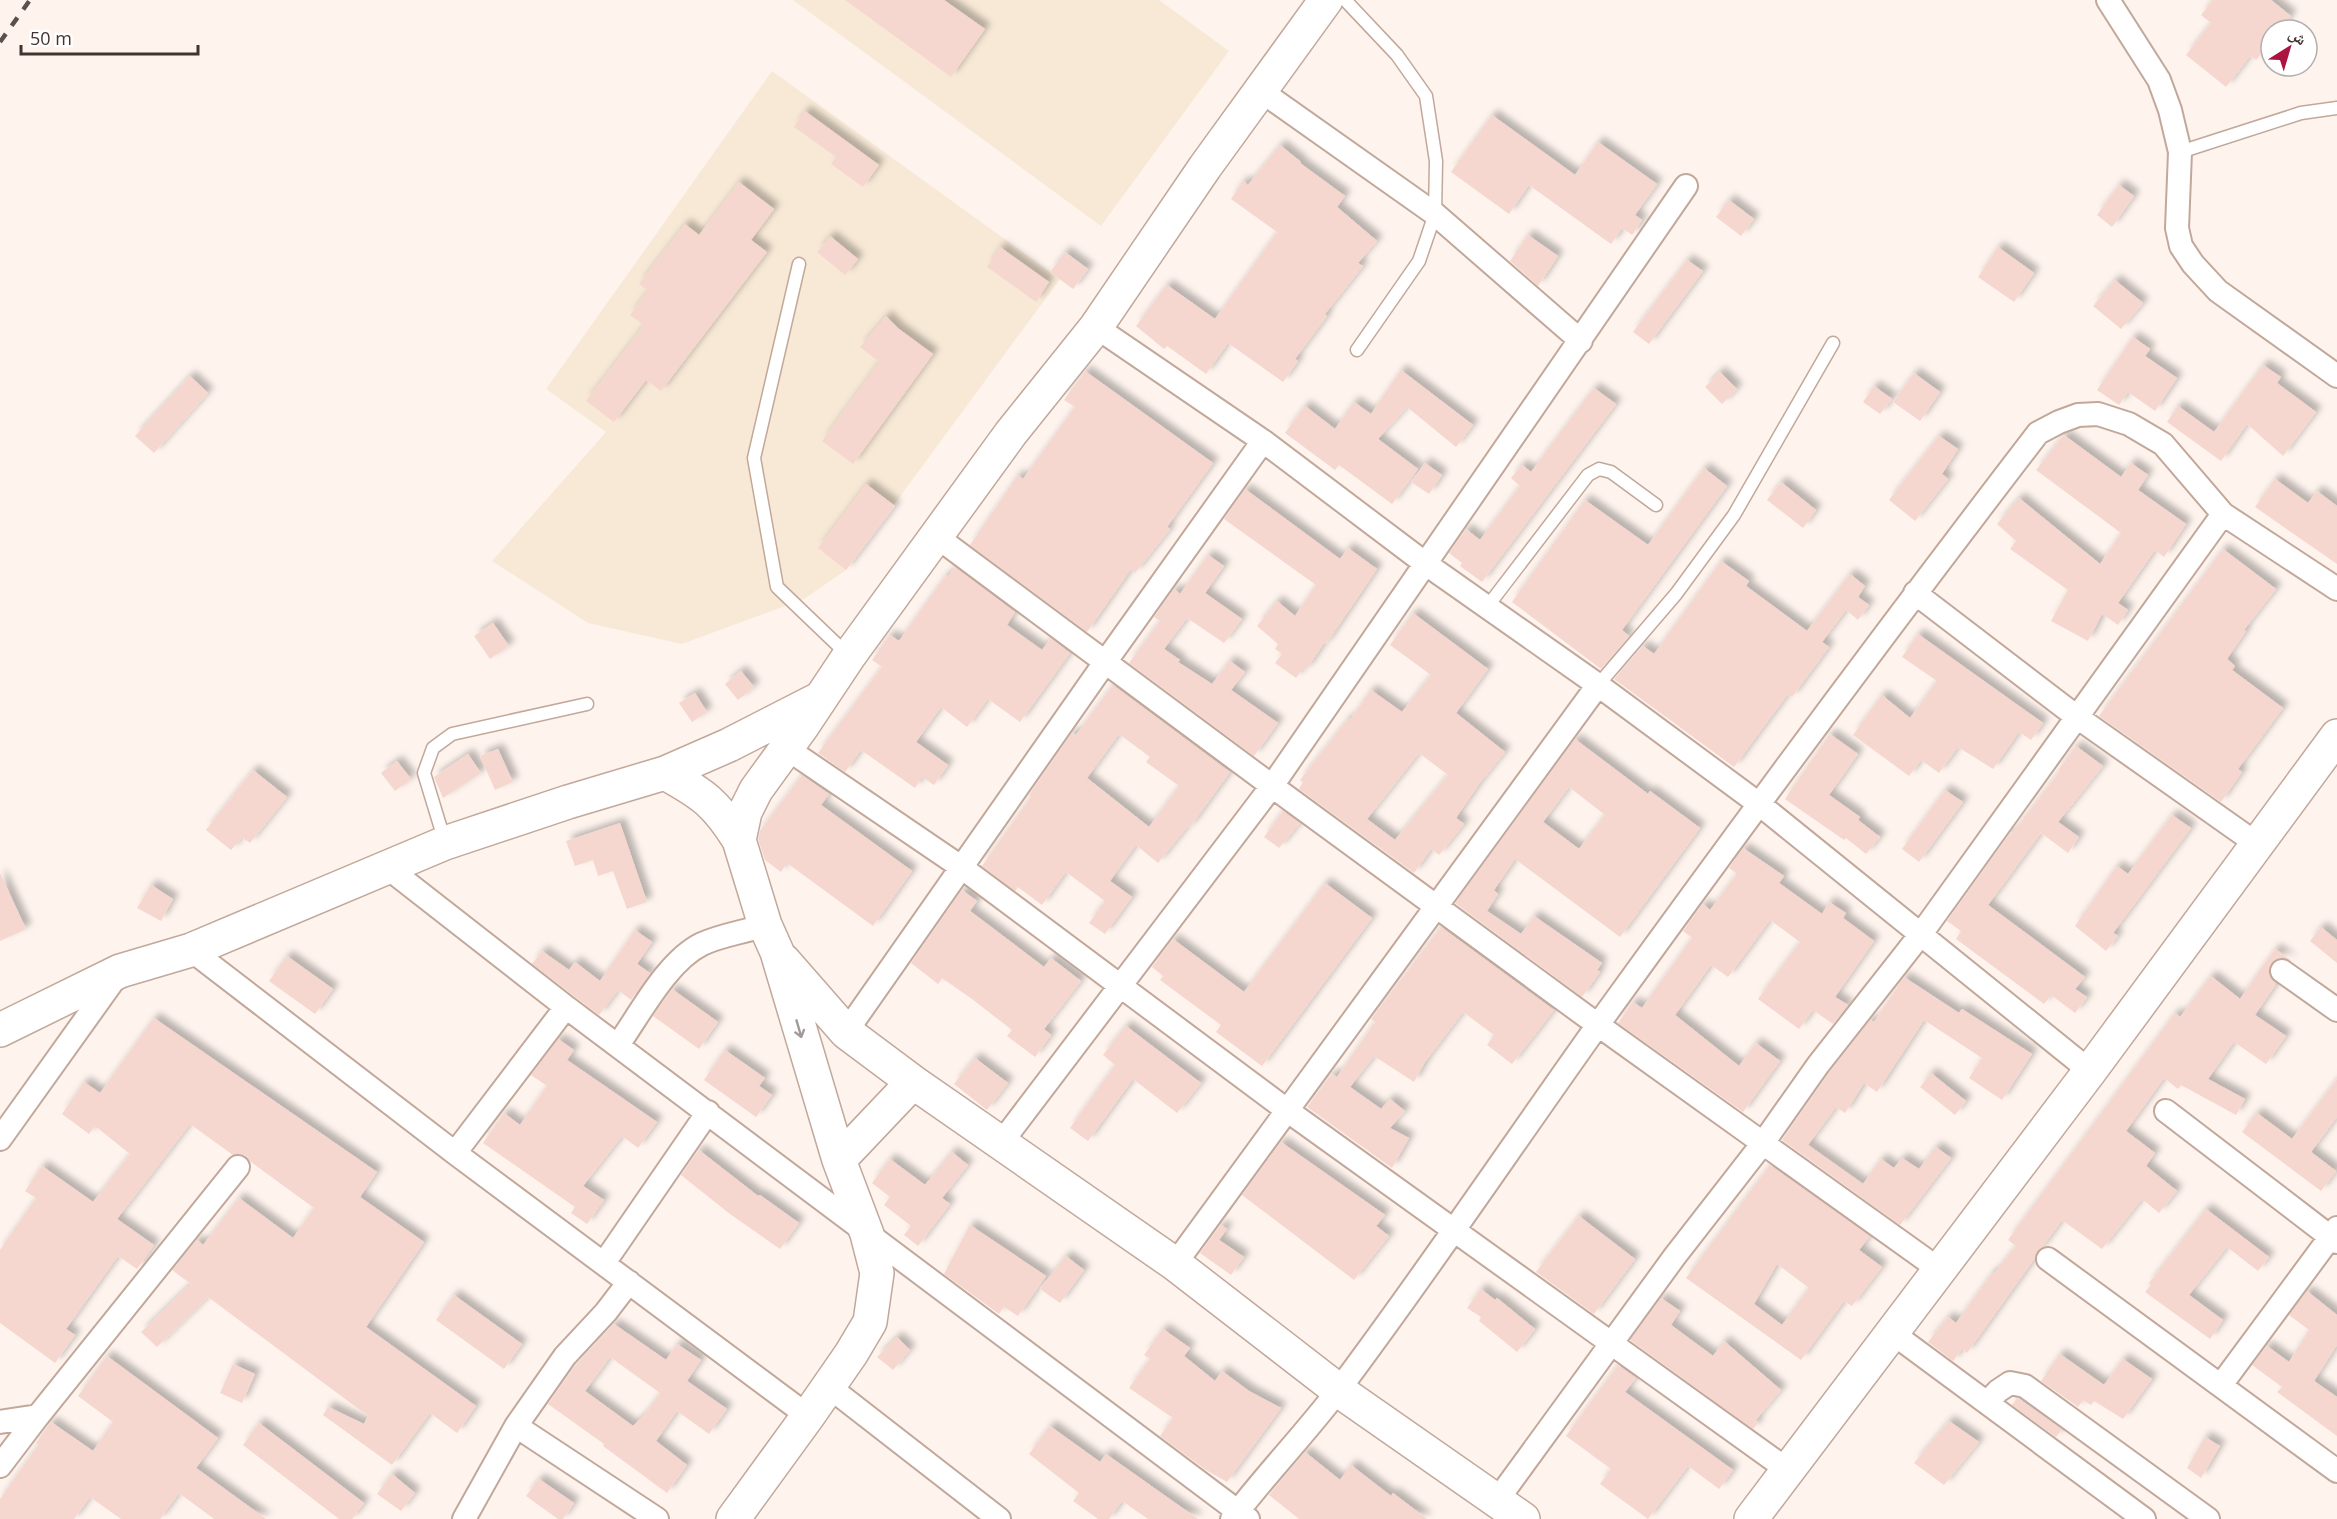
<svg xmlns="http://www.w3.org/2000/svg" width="2337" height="1519" font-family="'Open Sans','Noto Naskh Arabic',sans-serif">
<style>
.commercial{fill:#f8e9d6}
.building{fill:#f5d7cf;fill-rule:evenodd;filter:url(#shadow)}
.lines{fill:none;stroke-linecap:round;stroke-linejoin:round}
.service-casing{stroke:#c2a89a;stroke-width:15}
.minor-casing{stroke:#c2a89a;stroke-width:26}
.secondary-casing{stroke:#c2a89a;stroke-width:36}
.service{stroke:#fff;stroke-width:12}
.minor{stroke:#fff;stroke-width:22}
.secondary{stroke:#fff;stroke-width:33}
.rail{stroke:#5b504b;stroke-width:4.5;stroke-dasharray:10 10;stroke-linecap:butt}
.oneway{stroke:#a09a98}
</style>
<defs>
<filter id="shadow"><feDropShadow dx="5.5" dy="-5.5" stdDeviation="3" flood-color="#0004"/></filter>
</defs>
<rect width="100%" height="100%" fill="#fef3ed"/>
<path class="commercial" d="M 793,0 L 1159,0 L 1229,51 L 1101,226 Z
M 772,71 L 1060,279 L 846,570 L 804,599 L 682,644 L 588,623 L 492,561 L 606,432 L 546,389 Z"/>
<path class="building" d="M 845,0 L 944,0 L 985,29 L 951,77 Z
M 2213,0 L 2271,0 L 2291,16 L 2280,30 L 2271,30 L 2269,43 L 2256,60 L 2250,56 L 2226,87 L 2186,55 L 2211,23 L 2201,15 Z
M 805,111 L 879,165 L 863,187 L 831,164 L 836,157 L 794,127 Z
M 1492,115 L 1575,175 L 1598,142 L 1657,184 L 1635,215 L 1642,220 L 1632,235 L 1622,228 L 1611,244 L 1529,185 L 1509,214 L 1451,172 Z
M 1280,145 L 1301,162 L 1300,163 L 1345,196 L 1337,207 L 1377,241 L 1358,263 L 1363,266 L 1325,314 L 1327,316 L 1295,359 L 1298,361 L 1283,382 L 1228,343 L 1206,374 L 1167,346 L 1164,349 L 1136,326 L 1167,285 L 1215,319 L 1277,232 L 1231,199 L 1243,181 L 1248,185 Z
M 739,182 L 774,209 L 751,240 L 767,252 L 661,391 L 646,380 L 614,422 L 586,401 L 644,325 L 630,315 L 648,291 L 639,284 L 685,224 L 699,235 Z
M 2119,185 L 2134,196 L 2112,227 L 2097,215 Z
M 1729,200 L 1754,219 L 1741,236 L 1716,217 Z
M 1528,235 L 1558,256 L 1538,286 L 1510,261 Z
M 830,236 L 858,259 L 845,275 L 817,252 Z
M 1000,247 L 1049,282 L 1036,302 L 987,267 Z
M 1998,247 L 2034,273 L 2014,302 L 1978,277 Z
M 1065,252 L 1088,269 L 1073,289 L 1050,272 Z
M 1687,260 L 1703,271 L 1649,344 L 1633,332 Z
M 2115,280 L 2143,303 L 2121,329 L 2093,306 Z
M 886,316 L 899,329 L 933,354 L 853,464 L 822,441 L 879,362 L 860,347 Z
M 2133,337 L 2150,349 L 2145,356 L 2177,378 L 2155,411 L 2128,392 L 2119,405 L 2097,390 Z
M 2263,365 L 2281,377 L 2277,383 L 2316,412 L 2283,456 L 2247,424 L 2221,461 L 2167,422 L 2178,406 L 2214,432 Z
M 1401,370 L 1473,425 L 1456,447 L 1407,407 L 1378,439 L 1418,469 L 1392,504 L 1339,465 L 1335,470 L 1285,433 L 1305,406 L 1335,429 L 1354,402 L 1371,414 Z
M 1085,371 L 1213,463 L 1167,527 L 1170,529 L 1135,573 L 1131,569 L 1087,632 L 970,545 L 1018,475 L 1023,479 L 1075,407 L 1064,400 Z
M 1720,372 L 1737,389 L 1722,404 L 1705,387 Z
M 1914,373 L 1940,392 L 1920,421 L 1893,402 Z
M 190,376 L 208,393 L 154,453 L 135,436 Z
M 1874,386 L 1892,399 L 1880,414 L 1863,402 Z
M 1594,388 L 1616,404 L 1482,582 L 1460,566 L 1462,563 L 1449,553 L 1466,529 L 1480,540 L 1520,486 L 1511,478 L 1522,465 L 1531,472 Z
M 2064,435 L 2121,477 L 2131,463 L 2148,475 L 2138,490 L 2186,524 L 2164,557 L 2155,550 L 2118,603 L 2128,610 L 2118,625 L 2102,614 L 2088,641 L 2051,621 L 2068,590 L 2010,549 L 2016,541 L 1997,524 L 2019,498 L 2100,564 L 2121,533 L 2036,470 Z
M 1939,436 L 1958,449 L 1942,474 L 1948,479 L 1915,521 L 1889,500 Z
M 1425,463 L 1442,475 L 1429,494 L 1411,482 Z
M 1704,468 L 1727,486 L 1622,630 L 1629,636 L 1601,669 L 1512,602 L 1585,500 L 1648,545 Z
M 2275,479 L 2308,503 L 2317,491 L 2337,506 L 2337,564 L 2255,507 Z
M 1781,482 L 1816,510 L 1803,528 L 1767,500 Z
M 866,484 L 895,506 L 846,570 L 818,548 Z
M 1245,489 L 1340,559 L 1348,548 L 1377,569 L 1326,644 L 1324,643 L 1306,670 L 1303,668 L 1296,678 L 1275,663 L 1282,654 L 1275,649 L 1278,644 L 1257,626 L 1277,601 L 1295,616 L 1316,585 L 1224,519 Z
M 2223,549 L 2276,589 L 2244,630 L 2246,631 L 2227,659 L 2235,666 L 2232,670 L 2283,708 L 2238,769 L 2242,772 L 2221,802 L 2099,716 Z
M 1208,555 L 1224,566 L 1205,593 L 1242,619 L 1224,643 L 1187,618 L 1164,649 L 1180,660 L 1178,662 L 1212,684 L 1230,661 L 1245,672 L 1231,690 L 1278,723 L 1254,756 L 1129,663 L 1160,621 L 1154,617 L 1174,589 L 1180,594 Z
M 1721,561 L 1749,581 L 1746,586 L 1807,631 L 1850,574 L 1865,586 L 1858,597 L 1869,605 L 1858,620 L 1846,610 L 1822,642 L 1829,647 L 1792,697 L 1788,694 L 1734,767 L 1614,679 L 1643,646 L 1654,654 Z
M 955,567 L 1015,612 L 1007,625 L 1042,650 L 1051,638 L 1070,653 L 1020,722 L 988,699 L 967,727 L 941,707 L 916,742 L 948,765 L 934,785 L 922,777 L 915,788 L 861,750 L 845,772 L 818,753 L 882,667 L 872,660 L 890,635 L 899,641 L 946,575 L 948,577 Z
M 1413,613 L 1488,669 L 1456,713 L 1505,752 L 1479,784 L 1456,818 L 1464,824 L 1439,855 L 1431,849 L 1414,873 L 1299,789 L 1303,782 L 1300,780 L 1348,719 L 1350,720 L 1371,690 L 1402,712 L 1431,675 L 1390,645 ZM 1419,753 L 1448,775 L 1395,840 L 1367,819 Z
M 493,623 L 509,646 L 490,659 L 474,636 Z
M 1918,634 L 2043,723 L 2031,740 L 2019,732 L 1993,769 L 1958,747 L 1939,773 L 1921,760 L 1909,776 L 1853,735 L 1882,695 L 1910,718 L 1937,681 L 1902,657 Z
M 741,671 L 754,687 L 738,700 L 725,684 Z
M 1113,685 L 1230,772 L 1190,827 L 1188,826 L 1158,863 L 1136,845 L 1110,881 L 1132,897 L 1105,934 L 1089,923 L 1105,901 L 1066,872 L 1042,905 L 1018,887 L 1015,891 L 982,866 L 1031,797 L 1029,795 L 1072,733 L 1076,735 ZM 1119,734 L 1150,757 L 1146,762 L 1179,786 L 1149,827 L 1087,778 Z
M 695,693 L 707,712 L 692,722 L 679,703 Z
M 1830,734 L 1858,754 L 1829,795 L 1860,817 L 1858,820 L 1880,837 L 1866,854 L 1846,838 L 1844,840 L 1785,799 Z
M 1575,739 L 1648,794 L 1650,791 L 1700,828 L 1620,937 L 1515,859 L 1494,890 L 1498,894 L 1487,911 L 1521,934 L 1534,916 L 1602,963 L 1597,970 L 1600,972 L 1582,997 L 1455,903 ZM 1569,787 L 1605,815 L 1579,849 L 1543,822 Z
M 2076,746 L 2103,766 L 2058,822 L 2079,837 L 2068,853 L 2041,833 L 1988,905 L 2085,977 L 2075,989 L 2087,997 L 2075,1013 L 2051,995 L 2044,1004 L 1956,939 L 1961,931 L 1947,921 L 2011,832 L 2012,834 L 2060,771 L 2058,770 Z
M 498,749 L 513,782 L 495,790 L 480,756 Z
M 468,754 L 481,773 L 443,798 L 434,777 Z
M 397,761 L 411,779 L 395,791 L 381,773 Z
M 253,770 L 287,797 L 250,843 L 242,837 L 231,850 L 206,830 Z
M 802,775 L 829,794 L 821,805 L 912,871 L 873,926 L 787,863 L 781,872 L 765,860 L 758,839 L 760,831 Z
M 1945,790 L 1963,802 L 1919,862 L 1902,849 Z
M 1283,811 L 1300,823 L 1279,848 L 1264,837 Z
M 2172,815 L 2191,828 L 2113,933 L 2118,936 L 2106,951 L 2075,926 L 2117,866 L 2128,874 Z
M 620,823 L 647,902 L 627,909 L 613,871 L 598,876 L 593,860 L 575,866 L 566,841 Z
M 1743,848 L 1784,876 L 1779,883 L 1822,914 L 1829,902 L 1846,913 L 1843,918 L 1874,941 L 1835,997 L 1848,1005 L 1833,1024 L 1813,1010 L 1799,1029 L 1758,999 L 1800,942 L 1770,920 L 1728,977 L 1711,965 L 1675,1015 L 1739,1066 L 1756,1043 L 1780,1061 L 1743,1112 L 1618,1023 L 1633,1002 L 1642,1008 L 1692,938 L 1683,931 L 1703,904 L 1710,910 L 1737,874 L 1729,868 Z
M 0,873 L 26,929 L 0,941 Z
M 1325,883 L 1372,918 L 1262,1066 L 1216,1032 L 1221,1025 L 1160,980 L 1163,976 L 1152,967 L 1173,939 L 1244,992 Z
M 151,885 L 173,899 L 161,921 L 137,908 Z
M 962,890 L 977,901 L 970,911 L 1044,967 L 1051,958 L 1081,981 L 1044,1029 L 1051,1035 L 1035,1057 L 1007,1036 L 1012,1030 L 972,999 L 942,978 L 938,984 L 911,963 Z
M 1441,927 L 1554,1010 L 1512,1064 L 1487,1045 L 1494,1035 L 1463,1012 L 1425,1062 L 1414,1082 L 1374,1056 L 1350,1087 L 1381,1109 L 1390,1099 L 1405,1111 L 1390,1128 L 1409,1138 L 1392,1168 L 1307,1107 L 1332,1074 L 1337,1077 L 1375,1022 L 1371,1019 Z
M 2321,927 L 2337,940 L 2337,963 L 2310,941 Z
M 635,930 L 652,942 L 637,964 L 650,973 L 631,1000 L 618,990 L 599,1015 L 532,964 L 542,951 L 569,970 L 575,962 L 600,981 Z
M 2275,949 L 2292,961 L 2283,958 L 2276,959 L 2271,964 L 2270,976 L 2276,984 L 2255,1015 L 2286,1036 L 2266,1064 L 2234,1042 L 2208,1079 L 2245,1099 L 2236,1115 L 2181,1085 L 2178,1089 L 2164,1078 L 2126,1131 L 2155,1153 L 2146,1166 L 2177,1191 L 2159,1213 L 2142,1199 L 2102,1249 L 2062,1220 L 2043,1246 L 2037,1252 L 2035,1258 L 1967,1353 L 1962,1349 L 1953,1361 L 1928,1342 L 1948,1317 L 1956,1323 L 1992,1273 L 1994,1274 L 2016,1246 L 2008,1240 L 2175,1013 L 2180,1017 L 2211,976 L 2240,999 Z
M 287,956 L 333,989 L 315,1014 L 269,981 Z
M 1904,977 L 1959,1013 L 1962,1009 L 2032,1054 L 2002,1100 L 1969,1078 L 1982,1058 L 1924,1020 L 1877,1092 L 1864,1083 L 1845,1113 L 1836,1107 L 1808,1145 L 1863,1184 L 1881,1159 L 1894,1168 L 1902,1158 L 1919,1169 L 1936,1147 L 1951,1158 L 1900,1225 L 1782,1140 L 1829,1073 L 1870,1020 L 1874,1022 Z
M 672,989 L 718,1022 L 699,1049 L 653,1016 Z
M 154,1018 L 377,1172 L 360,1197 L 424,1242 L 366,1327 L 476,1406 L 457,1433 L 430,1413 L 392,1465 L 323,1415 L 328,1407 L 364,1424 L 368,1416 L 208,1297 L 157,1347 L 141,1332 L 191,1284 L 172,1270 L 197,1240 L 203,1245 L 239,1198 L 293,1238 L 314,1208 L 251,1162 L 246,1156 L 239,1154 L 233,1155 L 190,1124 L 117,1219 L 154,1245 L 137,1269 L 118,1256 L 66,1329 L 75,1335 L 55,1363 L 0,1323 L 0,1250 L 36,1198 L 25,1191 L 42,1166 L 93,1202 L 130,1154 L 95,1126 L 89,1134 L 62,1114 L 84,1082 L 100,1093 Z
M 1126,1026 L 1201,1083 L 1177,1113 L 1133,1079 L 1088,1141 L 1070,1128 L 1115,1065 L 1103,1055 Z
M 558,1039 L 574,1050 L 567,1060 L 657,1122 L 638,1148 L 622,1136 L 583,1186 L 604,1200 L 587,1224 L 571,1213 L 575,1207 L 483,1143 L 504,1113 L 520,1125 L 547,1086 L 531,1075 Z
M 725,1050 L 765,1078 L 759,1086 L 772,1095 L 756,1117 L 704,1080 Z
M 975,1058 L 1008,1083 L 987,1110 L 954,1084 Z
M 1931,1073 L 1966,1101 L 1955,1115 L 1920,1087 Z
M 2337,1079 L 2337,1117 L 2311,1152 L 2336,1171 L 2321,1191 L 2242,1132 L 2257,1113 L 2292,1139 Z
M 1281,1142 L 1385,1215 L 1376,1226 L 1389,1236 L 1354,1280 L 1242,1195 Z
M 699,1150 L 758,1196 L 760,1195 L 799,1223 L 780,1249 L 730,1214 L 681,1175 Z
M 952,1152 L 968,1165 L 942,1198 L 950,1204 L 918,1246 L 904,1235 L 911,1226 L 884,1205 L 890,1197 L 872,1183 L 890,1159 L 925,1185 Z
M 1770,1165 L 1870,1236 L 1859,1250 L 1882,1267 L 1852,1306 L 1844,1301 L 1801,1360 L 1686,1278 ZM 1777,1264 L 1809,1288 L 1782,1325 L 1754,1304 Z
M 2206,1209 L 2269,1257 L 2258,1271 L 2227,1247 L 2189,1295 L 2223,1320 L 2210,1339 L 2145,1292 L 2151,1285 L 2149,1283 Z
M 1579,1216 L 1635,1259 L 1594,1314 L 1536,1272 Z
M 970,1225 L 1046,1276 L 1018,1316 L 1004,1307 L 999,1314 L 944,1274 Z
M 1221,1225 L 1227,1229 L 1219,1240 L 1244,1257 L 1231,1275 L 1200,1253 Z
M 1066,1256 L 1084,1270 L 1060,1303 L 1040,1289 Z
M 1481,1289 L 1495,1300 L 1497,1298 L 1535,1329 L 1517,1352 L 1479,1321 L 1481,1317 L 1467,1308 Z
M 2307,1291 L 2337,1315 L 2337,1345 L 2314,1381 L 2337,1397 L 2337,1436 L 2277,1392 L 2282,1387 L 2252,1365 L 2267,1346 L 2289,1362 L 2309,1330 L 2289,1315 Z
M 454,1295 L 522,1344 L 504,1369 L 436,1320 Z
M 1661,1298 L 1680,1311 L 1671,1325 L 1713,1356 L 1724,1341 L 1781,1390 L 1755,1421 L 1758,1423 L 1753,1429 L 1630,1340 Z
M 614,1324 L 666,1360 L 677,1344 L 701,1360 L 687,1381 L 727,1409 L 709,1434 L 677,1411 L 656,1441 L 687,1465 L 667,1493 L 603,1446 L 604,1444 L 548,1404 L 576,1365 ZM 610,1357 L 660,1393 L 645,1414 L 633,1426 L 585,1391 Z
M 1163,1329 L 1190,1348 L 1184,1356 L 1215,1381 L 1222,1371 L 1249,1391 L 1281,1408 L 1227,1482 L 1206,1470 L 1160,1436 L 1173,1418 L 1129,1388 L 1150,1359 L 1144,1355 Z
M 897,1337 L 910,1350 L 893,1370 L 877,1357 Z
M 2060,1354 L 2104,1385 L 2123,1359 L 2152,1379 L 2123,1419 L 2094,1401 L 2091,1405 L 2083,1400 L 2078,1407 L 2041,1381 Z
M 107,1356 L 218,1438 L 196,1468 L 266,1519 L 214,1519 L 179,1493 L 160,1519 L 121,1519 L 90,1497 L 74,1519 L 0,1519 L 0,1499 L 38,1445 L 36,1443 L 51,1422 L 93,1451 L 113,1422 L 78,1396 Z
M 233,1364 L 255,1374 L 242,1403 L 220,1393 Z
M 1618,1365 L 1636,1378 L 1625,1392 L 1733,1470 L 1719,1489 L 1688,1466 L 1648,1519 L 1600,1484 L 1611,1469 L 1566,1436 Z
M 2017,1398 L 2062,1429 L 2056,1437 L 2012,1405 Z
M 1949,1421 L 1979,1442 L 1944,1485 L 1914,1463 Z
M 259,1423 L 364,1503 L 352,1519 L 339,1519 L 243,1445 Z
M 1050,1426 L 1100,1462 L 1106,1454 L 1198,1519 L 1148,1519 L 1122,1501 L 1109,1519 L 1098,1519 L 1073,1501 L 1079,1493 L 1029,1454 Z
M 2205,1437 L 2220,1446 L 2201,1478 L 2187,1468 Z
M 1305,1452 L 1340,1480 L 1351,1465 L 1391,1496 L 1393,1493 L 1427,1519 L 1299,1519 L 1269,1495 Z
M 392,1474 L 415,1493 L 401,1511 L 377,1494 Z
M 539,1479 L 574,1503 L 563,1519 L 558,1519 L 526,1496 Z"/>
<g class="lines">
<g class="service-casing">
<path id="service" d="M 1345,0 L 1397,55 L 1426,96 L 1436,161 L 1435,214 L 1419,261 L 1357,350
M 2180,152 L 2301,113 L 2337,108
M 799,264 L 754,458 L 777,587 L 848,655
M 1487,607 L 1588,475 L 1599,469 L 1611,472 L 1656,505
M 1598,685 L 1676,594 L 1734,515 L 1833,343
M 445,842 L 424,773 L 433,748 L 452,734 L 587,704"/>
</g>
<g class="minor-casing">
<path id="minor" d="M 2108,0 L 2159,80 L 2170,110 L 2180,152 L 2177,228 L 2181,246 L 2193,264 L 2218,291 L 2337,376
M 1261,91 L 1435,214 L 1581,341
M 1096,327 L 1263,441 L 1426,564 L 1598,685 L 1759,804 L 2090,1071
M 937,537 L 1272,786 L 1598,1025 L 1940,1270
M 1915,593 L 2077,717 L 2257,844
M 786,748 L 961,867 L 1288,1111 L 1789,1471
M 388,868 L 566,1007 L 1248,1519
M 191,950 L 455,1153 L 808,1416
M 2282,971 L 2337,1010
M 846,1032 L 1106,661 L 1263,441
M 618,1045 C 640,1014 667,961 702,944 C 721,935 745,932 765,925
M 2166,1111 L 2337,1242
M 0,1139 L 118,974
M 1001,1143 L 1272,786 L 1686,186
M 455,1153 L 566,1007
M 2048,1259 L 2337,1471
M 604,1263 L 708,1112
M 1175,1264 L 1598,685
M 1891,1332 L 2144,1519
M 2221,1385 L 2337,1228
M 828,1386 L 999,1519
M 1987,1403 L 1998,1391 L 2010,1383 L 2025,1386 L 2208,1519
M 0,1422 L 38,1416 L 238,1167
M 516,1426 L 657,1519
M 0,1466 L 38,1416
M 1498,1499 L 1675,1256 L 1763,1143 L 1818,1065 L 1921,934 L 2223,514
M 464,1519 L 516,1426 L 565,1356 L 606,1312 L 629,1282
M 1232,1519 C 1266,1474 1306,1433 1340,1388 C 1430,1268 1513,1144 1600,1022 C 1743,824 1889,627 2038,433 L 2059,422 L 2078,415 L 2098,414 L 2129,424 L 2163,444 L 2223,514 L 2337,589"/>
</g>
<g class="secondary-casing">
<path id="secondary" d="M 665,773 C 703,794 716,803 739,840
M 784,961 L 846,1032 L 913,1082
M 0,1030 L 120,971 L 191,950 L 445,843 L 568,802 L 665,773 L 729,745 L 817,700
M 839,1160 L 777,952 L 765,925 L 739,840 L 745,812 L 756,790 L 801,728 L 849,656 L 1011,433 L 1096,327 L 1205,167 L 1326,0
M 733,1519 L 808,1416 L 851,1354 L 870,1322 L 877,1273 L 867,1234 L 839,1160 L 913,1082 L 1175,1264 L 1338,1390 L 1523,1519
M 1751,1519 L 2090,1071 L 2337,736"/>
</g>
<use href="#service" class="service"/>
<use href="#minor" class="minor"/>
<use href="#secondary" class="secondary"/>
<path class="rail" d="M 0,42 L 30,0"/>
</g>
<defs><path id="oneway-shaft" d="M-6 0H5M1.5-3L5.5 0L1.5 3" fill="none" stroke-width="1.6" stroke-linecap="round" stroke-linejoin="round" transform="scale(1.5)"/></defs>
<use class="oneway" href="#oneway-shaft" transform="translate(799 1029) rotate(74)"/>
<g transform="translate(2289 48) rotate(37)"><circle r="28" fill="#ffffff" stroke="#b3aeac" stroke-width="1.5"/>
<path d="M0-4.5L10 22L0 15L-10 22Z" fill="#aa143f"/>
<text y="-9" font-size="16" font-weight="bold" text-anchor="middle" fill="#403530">ش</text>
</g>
<path d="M21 45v9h177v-9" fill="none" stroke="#403530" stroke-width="3"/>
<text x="30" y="45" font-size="18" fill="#403530" stroke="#ffffff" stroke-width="4.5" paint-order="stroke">50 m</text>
</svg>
